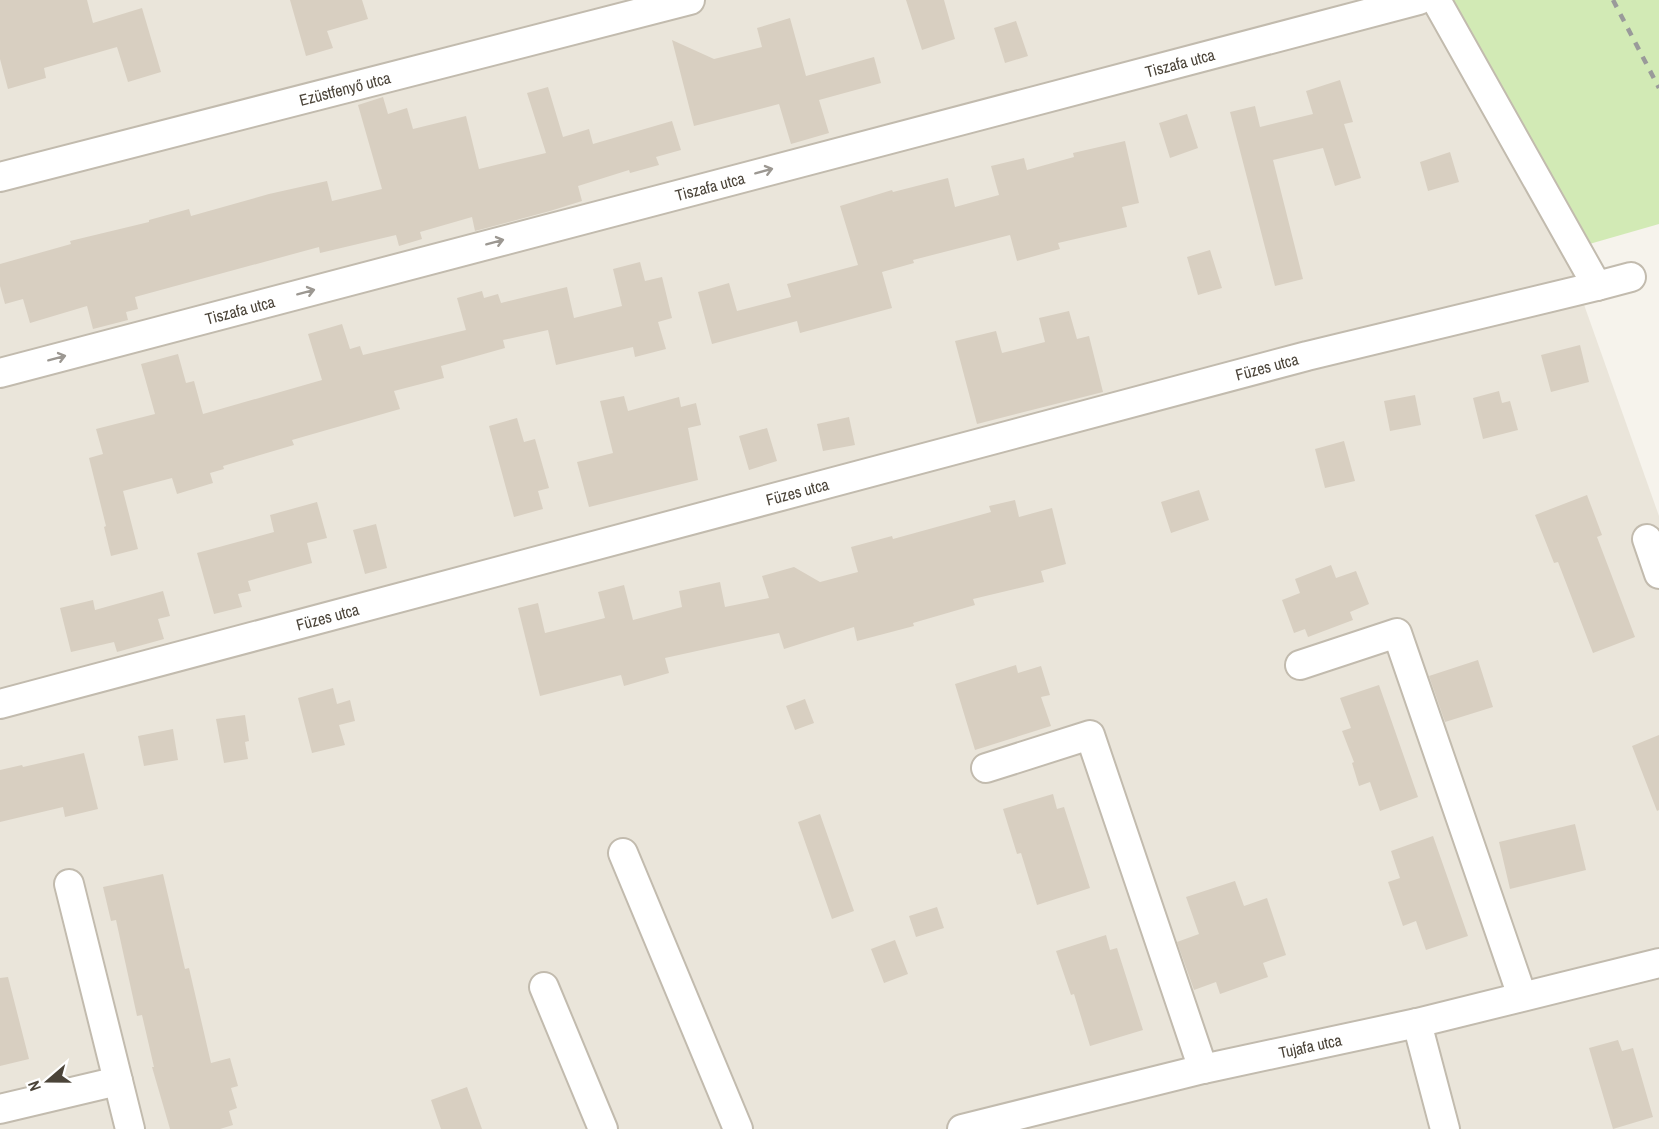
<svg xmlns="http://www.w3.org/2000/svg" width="1659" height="1129" font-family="'Archivo Narrow',sans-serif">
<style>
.residential{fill:#eae5da}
.green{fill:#d2eab5}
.building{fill:#d8cfc1}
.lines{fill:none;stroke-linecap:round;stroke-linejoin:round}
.minor-casing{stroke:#c2bbae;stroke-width:32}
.minor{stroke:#fff;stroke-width:28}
.rail{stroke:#9a9a9a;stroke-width:4.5;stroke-dasharray:8 8;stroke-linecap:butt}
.oneway{stroke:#9c9892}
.labels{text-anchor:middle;stroke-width:4.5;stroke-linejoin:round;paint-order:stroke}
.street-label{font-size:16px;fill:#4b4439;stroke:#fff}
</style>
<rect width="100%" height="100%" fill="#f6f3ec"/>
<path class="residential" d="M 0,0 L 1443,0 L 1565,251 L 1659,516 L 1659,1129 L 0,1129 Z"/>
<path class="green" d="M 1443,0 L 1659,0 L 1659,224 L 1565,251 Z"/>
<path class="building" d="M 0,0 L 87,0 L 93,23 L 142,8 L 161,72 L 128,82 L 117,47 L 44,68 L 46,78 L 8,89 L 0,59 Z
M 290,0 L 362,0 L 368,19 L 327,31 L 333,48 L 306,56 Z
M 906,0 L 944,0 L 955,39 L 922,50 Z
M 790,18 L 806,76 L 874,57 L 881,83 L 819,100 L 829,133 L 791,144 L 779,104 L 694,126 L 672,40 L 714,59 L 762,47 L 757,28 Z
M 1016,21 L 1028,56 L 1005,63 L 994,28 Z
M 1340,80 L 1353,122 L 1344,124 L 1361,178 L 1335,186 L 1323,148 L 1273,160 L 1303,279 L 1275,286 L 1230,112 L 1255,106 L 1260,127 L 1313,114 L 1306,91 Z
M 548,87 L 563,137 L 589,129 L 593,144 L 672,121 L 681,150 L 656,157 L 659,165 L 630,173 L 629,170 L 578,186 L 582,201 L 550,211 L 475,231 L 472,217 L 420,232 L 422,239 L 399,246 L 396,235 L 320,253 L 319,247 L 135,297 L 138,309 L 126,312 L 128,320 L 93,329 L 87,306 L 30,323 L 23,299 L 5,304 L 0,286 L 0,264 L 71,244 L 70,241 L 149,222 L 149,220 L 189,209 L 191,216 L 269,194 L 327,181 L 332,201 L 382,189 L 358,105 L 383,97 L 388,114 L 407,108 L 413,129 L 466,116 L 479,169 L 546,153 L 527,93 Z
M 1187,114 L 1198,148 L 1170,158 L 1159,123 Z
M 1125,141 L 1139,203 L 1122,207 L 1127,227 L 1058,243 L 1060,249 L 1017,261 L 1010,235 L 913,260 L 914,263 L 882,272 L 892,308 L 800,333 L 797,321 L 712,344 L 698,292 L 729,283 L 737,311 L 791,297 L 787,284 L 858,265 L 840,206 L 892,190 L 893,192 L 948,178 L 955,207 L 999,195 L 991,166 L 1024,158 L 1027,170 L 1074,157 L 1073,153 Z
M 1450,152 L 1459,182 L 1428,191 L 1420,162 Z
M 1210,250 L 1222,288 L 1198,295 L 1187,257 Z
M 640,262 L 645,281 L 662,277 L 672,318 L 658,322 L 666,349 L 635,357 L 633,347 L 556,365 L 548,330 L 503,340 L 505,348 L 441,366 L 444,378 L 394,391 L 400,409 L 292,440 L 294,445 L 223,466 L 224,469 L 210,473 L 213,483 L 177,494 L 172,478 L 123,491 L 138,549 L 111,556 L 104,527 L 106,526 L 89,458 L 103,454 L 96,429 L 155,414 L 141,364 L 178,354 L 186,383 L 194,381 L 203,414 L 322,380 L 308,334 L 342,324 L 350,349 L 360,346 L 363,355 L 466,330 L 457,298 L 482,291 L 484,298 L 498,294 L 501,303 L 567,287 L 574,318 L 622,306 L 613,269 Z
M 1069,311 L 1077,339 L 1089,336 L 1103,392 L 977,424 L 955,341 L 996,331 L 1002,353 L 1045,342 L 1039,318 Z
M 1580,345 L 1589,382 L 1551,392 L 1541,355 Z
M 1499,391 L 1502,403 L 1510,401 L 1518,430 L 1483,439 L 1473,398 Z
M 1415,395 L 1421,425 L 1390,431 L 1384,401 Z
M 624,396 L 628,411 L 679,397 L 681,407 L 696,403 L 701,425 L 688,428 L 698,480 L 589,507 L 577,462 L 613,453 L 600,401 Z
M 849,417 L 855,445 L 823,451 L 817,424 Z
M 517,418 L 524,442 L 535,439 L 549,488 L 538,491 L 543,509 L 514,517 L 489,426 Z
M 767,428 L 777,461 L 749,470 L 739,436 Z
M 1344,441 L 1355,481 L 1325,488 L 1315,449 Z
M 1199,490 L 1209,520 L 1171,533 L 1161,502 Z
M 1587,495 L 1602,535 L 1597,537 L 1635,637 L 1593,653 L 1558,562 L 1554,563 L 1535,515 Z
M 1015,500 L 1019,517 L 1052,508 L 1066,564 L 1041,571 L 1044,582 L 973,599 L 975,605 L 913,623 L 914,626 L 857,641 L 854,627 L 784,649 L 779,633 L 665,658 L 669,673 L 624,686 L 621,675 L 540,696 L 518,608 L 538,603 L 545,633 L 605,618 L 598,592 L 624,585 L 633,620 L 682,607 L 679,591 L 720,582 L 725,607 L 769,598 L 762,576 L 794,567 L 820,582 L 858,572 L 851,547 L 892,536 L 893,539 L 991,512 L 989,506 Z
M 317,502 L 327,538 L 307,543 L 312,563 L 248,581 L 251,591 L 238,594 L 242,607 L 214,614 L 197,553 L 274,532 L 270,515 Z
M 376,524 L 387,568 L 365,574 L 353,530 Z
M 1331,565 L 1336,578 L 1356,571 L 1369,604 L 1350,612 L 1353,620 L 1308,637 L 1305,629 L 1294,633 L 1282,600 L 1300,593 L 1295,579 Z
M 163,591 L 170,616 L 158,619 L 164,639 L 117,652 L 114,642 L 71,652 L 60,608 L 93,600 L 95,610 Z
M 1478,660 L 1493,707 L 1445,722 L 1429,676 Z
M 1016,665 L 1018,673 L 1041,666 L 1050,695 L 1041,697 L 1051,726 L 975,750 L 955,684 Z
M 1379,685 L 1418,797 L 1380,811 L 1370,782 L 1359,786 L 1352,763 L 1354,762 L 1342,731 L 1351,728 L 1340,698 Z
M 333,688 L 337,704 L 350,700 L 355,721 L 339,725 L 345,745 L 312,753 L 298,698 Z
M 805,699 L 814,723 L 795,730 L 786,706 Z
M 245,715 L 249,741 L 245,742 L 248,759 L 224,763 L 216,719 Z
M 173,729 L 178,760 L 144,766 L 138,736 Z
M 1659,735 L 1659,810 L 1657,811 L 1632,746 Z
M 84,753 L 98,809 L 65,817 L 63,807 L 0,822 L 0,770 L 22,765 L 23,767 Z
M 1053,794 L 1057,809 L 1064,807 L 1090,888 L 1037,905 L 1021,853 L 1017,854 L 1003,809 Z
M 820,814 L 854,911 L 832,919 L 798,822 Z
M 1575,824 L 1586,870 L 1510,889 L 1499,842 Z
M 1433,836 L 1468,936 L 1426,950 L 1416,921 L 1403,926 L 1388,882 L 1400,878 L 1391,851 Z
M 163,874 L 185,969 L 189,968 L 211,1063 L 230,1058 L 238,1086 L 231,1088 L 237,1108 L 229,1111 L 233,1125 L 220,1129 L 170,1129 L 152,1067 L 154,1067 L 142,1015 L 137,1016 L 116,920 L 111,921 L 103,887 Z
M 1235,881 L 1244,906 L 1267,898 L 1286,955 L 1263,963 L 1268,977 L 1220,994 L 1216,982 L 1194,990 L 1177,942 L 1199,934 L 1186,897 Z
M 937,907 L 944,928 L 916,937 L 909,916 Z
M 1106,935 L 1110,950 L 1117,948 L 1143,1030 L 1090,1046 L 1074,994 L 1071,995 L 1056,951 Z
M 895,940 L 908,974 L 884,983 L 871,949 Z
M 8,977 L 29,1059 L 0,1066 L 0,978 Z
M 1618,1040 L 1622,1051 L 1633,1048 L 1653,1117 L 1613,1129 L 1589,1048 Z
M 467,1087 L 482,1129 L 441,1129 L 431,1100 Z"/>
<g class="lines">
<g class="minor-casing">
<g id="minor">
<path id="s1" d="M 0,177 L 690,0"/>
<path d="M 1597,286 L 1631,277"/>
<path id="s2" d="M 0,373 L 1419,0"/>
<path d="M 1647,539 L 1659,574"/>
<path d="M 1300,665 L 1397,633 L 1522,996"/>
<path id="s3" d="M 0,704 L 1307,356 L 1597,286 L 1436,0"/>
<path d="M 986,768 L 1090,735 L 1203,1069"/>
<path d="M 623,853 L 738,1129"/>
<path d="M 69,884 L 130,1129"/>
<path d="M 544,987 L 603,1129"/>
<path d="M 1417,1023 L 1445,1129"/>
<path d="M 0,1109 L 118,1081"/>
<path id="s4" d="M 962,1129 L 1203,1069 L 1417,1023 L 1659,963"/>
</g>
</g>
<use href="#minor" class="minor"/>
<path class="rail" d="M 1613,0 L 1659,88"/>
</g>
<defs><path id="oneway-shaft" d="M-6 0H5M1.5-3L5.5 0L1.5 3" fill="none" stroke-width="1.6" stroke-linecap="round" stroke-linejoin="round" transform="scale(1.5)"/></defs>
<g class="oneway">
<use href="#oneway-shaft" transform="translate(764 171) rotate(-15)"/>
<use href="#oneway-shaft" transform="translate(495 242) rotate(-15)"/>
<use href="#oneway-shaft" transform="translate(306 292) rotate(-15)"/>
<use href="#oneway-shaft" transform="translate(57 358) rotate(-15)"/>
</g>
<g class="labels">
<g class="street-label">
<text dy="6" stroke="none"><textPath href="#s2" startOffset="1220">Tiszafa utca</textPath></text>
<text dy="6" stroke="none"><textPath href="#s1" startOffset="356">Ezüstfenyő utca</textPath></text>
<text dy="6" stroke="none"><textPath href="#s2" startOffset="734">Tiszafa utca</textPath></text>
<text dy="6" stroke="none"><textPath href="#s2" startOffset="248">Tiszafa utca</textPath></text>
<text dy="6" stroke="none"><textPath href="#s3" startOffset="1311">Füzes utca</textPath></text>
<text dy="6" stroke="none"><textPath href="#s3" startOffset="825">Füzes utca</textPath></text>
<text dy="6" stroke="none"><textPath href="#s3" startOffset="339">Füzes utca</textPath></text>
<text dy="6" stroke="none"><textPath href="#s4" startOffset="358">Tujafa utca</textPath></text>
</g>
</g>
<g transform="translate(48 1081) rotate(250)" stroke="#ffffff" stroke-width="4.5" paint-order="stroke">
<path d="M0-4.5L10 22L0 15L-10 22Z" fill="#4b4439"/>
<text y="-9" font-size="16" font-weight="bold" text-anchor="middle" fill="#4b4439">N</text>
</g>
</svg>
